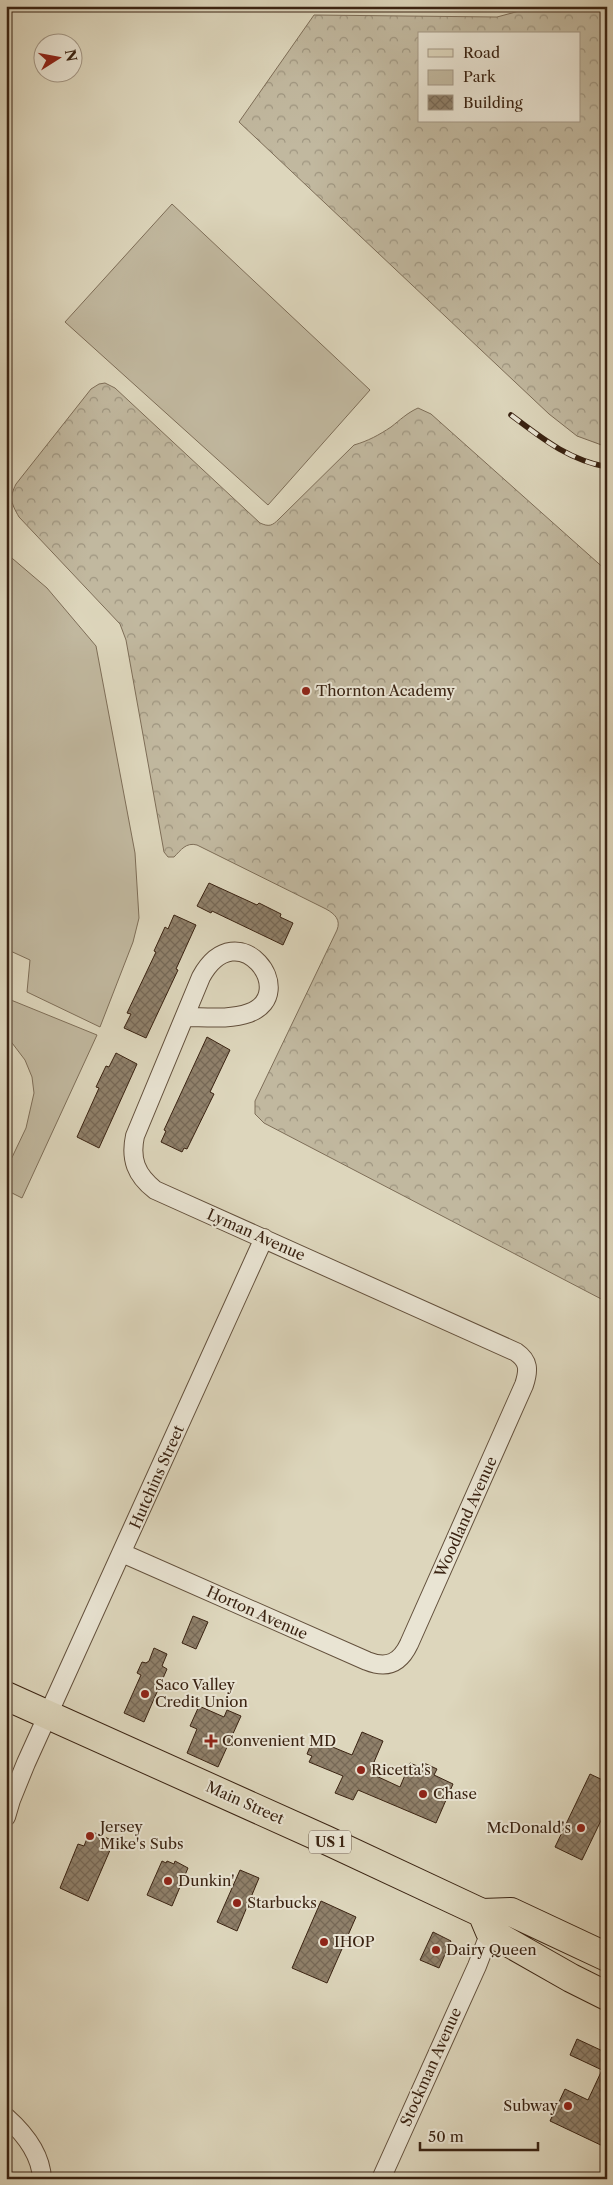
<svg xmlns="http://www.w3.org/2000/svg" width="613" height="2185" font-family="'Libre Caslon Text',serif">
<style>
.forest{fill:url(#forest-crowns);stroke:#7e6e58;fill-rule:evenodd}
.park{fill:#c1b89f;stroke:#7e6e58}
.building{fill:url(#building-cross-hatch);stroke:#3a2312}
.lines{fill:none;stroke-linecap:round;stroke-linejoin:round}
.street-casing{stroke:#63503c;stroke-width:20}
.primary-casing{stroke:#3a2312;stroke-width:30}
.street{stroke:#e9e4d3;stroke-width:18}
.primary{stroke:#ddd6bc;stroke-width:28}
.rail-casing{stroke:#3a2312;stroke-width:5.5}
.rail{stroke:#e9e4d3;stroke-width:4;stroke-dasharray:11;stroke-linecap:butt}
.poi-dot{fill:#8f2418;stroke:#e9e4d3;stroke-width:2}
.labels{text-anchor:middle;stroke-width:4;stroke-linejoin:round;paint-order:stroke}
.shield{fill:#e9e4d3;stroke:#6e5d4c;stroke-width:1}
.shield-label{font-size:14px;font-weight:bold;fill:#3a2312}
.poi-label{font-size:15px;fill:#3a2312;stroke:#e9e4d3;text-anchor:start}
.street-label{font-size:15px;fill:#3a2312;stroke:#e9e4d3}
</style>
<defs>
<pattern id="forest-crowns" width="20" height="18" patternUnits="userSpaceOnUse" patternTransform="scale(1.25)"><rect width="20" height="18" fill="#c1b89f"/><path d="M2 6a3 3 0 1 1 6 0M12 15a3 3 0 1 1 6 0" fill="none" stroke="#9e9580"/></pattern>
<pattern id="building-cross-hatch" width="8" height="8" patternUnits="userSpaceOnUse" patternTransform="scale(1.25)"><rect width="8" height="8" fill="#8f806a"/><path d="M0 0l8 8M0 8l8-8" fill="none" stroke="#766856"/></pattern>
</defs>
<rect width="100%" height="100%" fill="#ddd6bc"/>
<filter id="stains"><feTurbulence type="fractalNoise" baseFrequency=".004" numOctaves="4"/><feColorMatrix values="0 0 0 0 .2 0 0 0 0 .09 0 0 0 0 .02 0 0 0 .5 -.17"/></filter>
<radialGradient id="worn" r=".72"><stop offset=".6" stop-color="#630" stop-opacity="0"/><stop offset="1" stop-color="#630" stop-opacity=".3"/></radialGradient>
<path class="forest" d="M 538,6 L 607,6 L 607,447 L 577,436 L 549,414 L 239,122 L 314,15 L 497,17 ZM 419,34 L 579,34 L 579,121 L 419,121 Z
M 105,383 L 115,388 L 260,523 C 269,527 272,526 279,519 L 354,445 C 368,441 379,435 391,427 C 400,420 407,413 418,408 L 431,414 L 607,571 L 607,1302 L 264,1123 L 255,1114 L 255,1101 L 337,930 C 341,920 335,914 326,909 L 197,845 C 186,842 181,850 174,857 L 168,857 L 164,852 L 126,640 L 120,624 L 19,517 C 11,503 9,498 16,484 L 91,389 L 99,384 Z"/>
<path class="park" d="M 172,204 L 370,390 L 268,505 L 65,322 Z
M 6,553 L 47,588 L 96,646 L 135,853 L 139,918 L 133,942 L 100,1027 L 27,992 L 30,960 L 6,949 Z
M 6,998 L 97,1035 L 22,1198 L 6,1190 L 6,1170 L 26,1128 L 34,1093 L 32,1077 L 25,1060 L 6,1035 Z"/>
<path class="building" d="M 209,883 L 257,905 L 259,903 L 281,914 L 280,917 L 293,923 L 283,945 L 212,911 L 211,913 L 197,906 Z
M 174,915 L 196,925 L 176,969 L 178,970 L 146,1038 L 124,1028 L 131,1014 L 127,1013 L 156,952 L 154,951 L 165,927 L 168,929 Z
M 207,1037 L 230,1050 L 210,1092 L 214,1094 L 187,1149 L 184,1148 L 182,1152 L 161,1142 L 166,1131 L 164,1130 Z
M 116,1053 L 137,1064 L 99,1148 L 77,1137 L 99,1088 L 96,1087 L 106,1066 L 109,1067 Z
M 193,1616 L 208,1622 L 196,1649 L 182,1643 Z
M 154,1648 L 167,1654 L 162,1666 L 167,1669 L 144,1722 L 124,1713 L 141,1675 L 137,1673 L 142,1662 L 146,1663 L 149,1661 Z
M 199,1706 L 224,1717 L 227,1710 L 241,1716 L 218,1767 L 187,1753 L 197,1729 L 190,1726 Z
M 362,1732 L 383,1741 L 374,1762 L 379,1764 L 374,1775 L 400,1787 L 410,1763 L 422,1768 L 424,1763 L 437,1769 L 434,1775 L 453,1784 L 436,1823 L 358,1790 L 353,1800 L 335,1793 L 343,1776 L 309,1762 L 312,1756 L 307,1754 L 313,1739 L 352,1755 Z
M 590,1774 L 607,1782 L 607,1808 L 582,1860 L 555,1847 Z
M 90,1831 L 114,1841 L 88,1901 L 60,1888 L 78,1844 L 84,1846 Z
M 162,1861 L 166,1863 L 167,1861 L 174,1864 L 175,1861 L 188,1868 L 172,1906 L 147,1895 Z
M 240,1870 L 259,1878 L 237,1931 L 217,1922 Z
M 321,1901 L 356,1917 L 327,1983 L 292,1968 Z
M 433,1932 L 451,1941 L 439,1968 L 420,1960 Z
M 577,2039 L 607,2053 L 607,2148 L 550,2121 L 565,2089 L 588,2100 L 602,2070 L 570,2055 Z"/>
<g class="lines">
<g class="street-casing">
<path id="street" d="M 122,1553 L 367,1661 C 387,1669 400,1663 409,1644 L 524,1385 C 529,1370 529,1361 516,1352 L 155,1190 C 136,1175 130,1159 135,1136 L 201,977 C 238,910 301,994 249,1013 C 230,1020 205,1017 185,1017
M 6,1817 L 11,1800 L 26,1763 L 264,1238
M 6,2117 C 24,2133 41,2153 42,2179
M 381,2179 L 477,1966 L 490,1932"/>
</g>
<g class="primary-casing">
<path id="primary" d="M 6,1696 L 326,1840 L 482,1913 L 511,1912 L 607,1957
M 482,1913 L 490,1932 L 571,1978 L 607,1996"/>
</g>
<use href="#street" class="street"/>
<use href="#primary" class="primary"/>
<g class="rail-casing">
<path id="rail" d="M 511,415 C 543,439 567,459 607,467"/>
</g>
<use href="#rail" class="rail"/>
</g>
<g class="poi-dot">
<circle cx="306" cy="691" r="5"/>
<circle cx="145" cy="1694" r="5"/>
<path d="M208.5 1733.5h5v5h5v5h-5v5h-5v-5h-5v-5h5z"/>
<circle cx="361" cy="1770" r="5"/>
<circle cx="423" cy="1794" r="5"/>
<circle cx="581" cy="1828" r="5"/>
<circle cx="90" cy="1836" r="5"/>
<circle cx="168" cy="1881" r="5"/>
<circle cx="237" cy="1903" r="5"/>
<circle cx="324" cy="1942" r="5"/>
<circle cx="436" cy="1950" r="5"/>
<circle cx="568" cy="2106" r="5"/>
</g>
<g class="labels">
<rect class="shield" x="309" y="1830.5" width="42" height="23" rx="4"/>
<g class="shield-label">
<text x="330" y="1847">US 1</text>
</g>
<g class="poi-label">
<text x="316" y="696">Thornton Academy</text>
<text x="155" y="1690">Saco Valley<tspan x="155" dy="17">Credit Union</tspan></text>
<text x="222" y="1746">Convenient MD</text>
<text x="371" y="1775">Ricetta's</text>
<text x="433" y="1799">Chase</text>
<text x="100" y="1832">Jersey<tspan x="100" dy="17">Mike's Subs</tspan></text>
<text x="571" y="1833" text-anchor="end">McDonald's</text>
<text x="178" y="1886">Dunkin'</text>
<text x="247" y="1908">Starbucks</text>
<text x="334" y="1947">IHOP</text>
<text x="446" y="1955">Dairy Queen</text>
<text x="558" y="2111" text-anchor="end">Subway</text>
</g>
<g class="street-label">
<text transform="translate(256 1235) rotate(24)" y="5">Lyman Avenue</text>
<text transform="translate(157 1477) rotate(-66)" y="5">Hutchins Street</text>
<text transform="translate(466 1517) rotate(-66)" y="5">Woodland Avenue</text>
<text transform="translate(257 1613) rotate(24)" y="5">Horton Avenue</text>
<text transform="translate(245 1803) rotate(24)" y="5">Main Street</text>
<text transform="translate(431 2067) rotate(-66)" y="5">Stockman Avenue</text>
</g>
</g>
<rect width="613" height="2185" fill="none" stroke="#ddd6bc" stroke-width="25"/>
<rect x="8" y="8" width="598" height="2170" fill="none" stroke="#3a2312" stroke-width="2.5"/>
<rect x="12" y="12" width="588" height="2160" fill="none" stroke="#3a2312"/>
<rect x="418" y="32" width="162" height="90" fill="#e9e4d3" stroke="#a39786"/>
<rect x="428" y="49" width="25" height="8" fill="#ddd6bc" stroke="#a39786"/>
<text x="463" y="58" font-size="15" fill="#3a2312">Road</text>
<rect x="428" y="70" width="25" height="15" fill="#c1b89f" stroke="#a39786"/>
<text x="463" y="82" font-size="15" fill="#3a2312">Park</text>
<rect x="428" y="95" width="25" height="15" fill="url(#building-cross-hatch)" stroke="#a39786"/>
<text x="463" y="108" font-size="15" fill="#3a2312">Building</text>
<g transform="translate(58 58) rotate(79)"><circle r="24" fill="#e9e4d3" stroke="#a39786"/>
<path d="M0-4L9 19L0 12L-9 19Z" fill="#8f2418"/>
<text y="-8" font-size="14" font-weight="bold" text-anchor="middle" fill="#3a2312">N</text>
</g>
<path d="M420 2142v8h118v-8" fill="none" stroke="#3a2312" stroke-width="2.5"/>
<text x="428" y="2142" font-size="15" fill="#3a2312" stroke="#e9e4d3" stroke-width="4" paint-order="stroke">50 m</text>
<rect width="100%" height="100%" filter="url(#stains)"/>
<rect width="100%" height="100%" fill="url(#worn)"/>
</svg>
